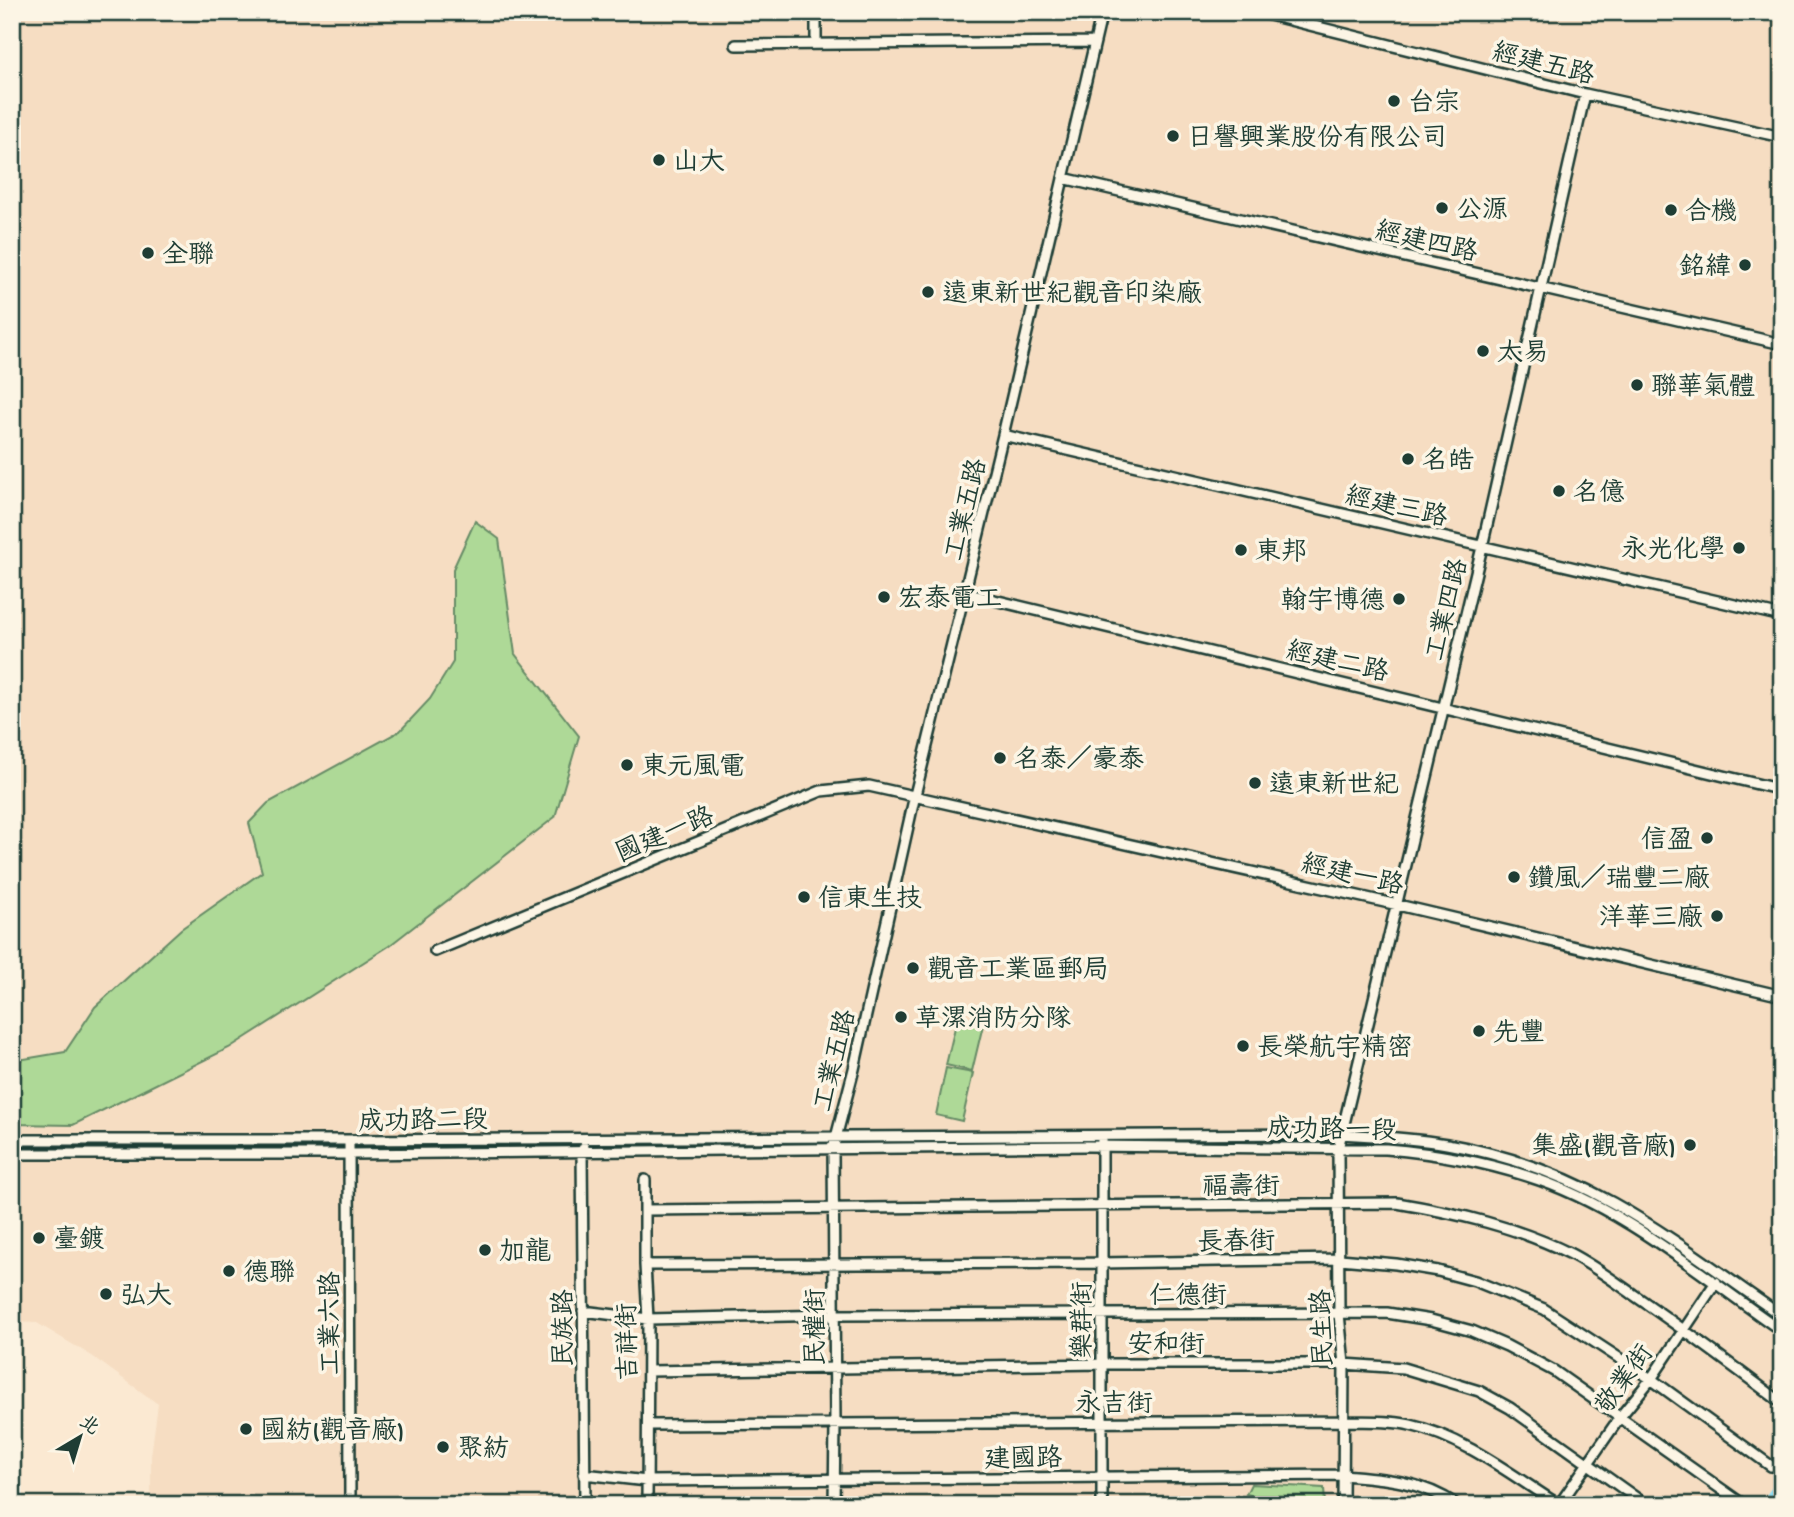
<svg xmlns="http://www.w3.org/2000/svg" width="1794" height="1517" font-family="'Gochi Hand','LXGW WenKai TC',sans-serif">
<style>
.built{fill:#f6ddc2}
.green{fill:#aed997;stroke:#668b66;stroke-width:2}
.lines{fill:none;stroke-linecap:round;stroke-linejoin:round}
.river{stroke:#92def2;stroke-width:16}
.minor-casing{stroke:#1f3d34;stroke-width:14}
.minor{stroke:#fcf5e5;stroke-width:9}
.poi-dot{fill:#1f3d34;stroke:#fcf5e5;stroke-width:2.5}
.labels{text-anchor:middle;stroke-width:7;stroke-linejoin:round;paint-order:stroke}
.street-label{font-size:26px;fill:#1f3d34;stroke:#fcf5e5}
.poi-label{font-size:26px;fill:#1f3d34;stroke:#fcf5e5;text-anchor:start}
</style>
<rect width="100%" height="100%" fill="#fbe9d2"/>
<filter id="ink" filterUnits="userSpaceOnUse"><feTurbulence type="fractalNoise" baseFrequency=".0143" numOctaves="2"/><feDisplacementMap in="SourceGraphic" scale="14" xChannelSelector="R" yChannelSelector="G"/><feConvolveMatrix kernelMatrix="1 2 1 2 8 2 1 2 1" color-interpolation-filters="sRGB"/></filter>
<g filter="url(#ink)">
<path class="built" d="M 12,12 L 1782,12 L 1782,1505 L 151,1505 L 151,1456 L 158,1404 L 92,1356 L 37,1323 L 12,1322 Z"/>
<path class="green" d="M 475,521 L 499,539 L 515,654 L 579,736 L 555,817 L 389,946 L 229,1048 L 73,1125 L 12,1124 L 12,1061 L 65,1052 L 95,1007 L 181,929 L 262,872 L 249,823 L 268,803 L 400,731 L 430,699 L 453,662 L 453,569 Z
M 957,1019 L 983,1025 L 972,1071 L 946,1065 Z
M 946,1068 L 973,1073 L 962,1121 L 936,1115 Z
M 1251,1484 L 1324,1488 L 1325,1505 L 1273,1505 L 1273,1500 L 1246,1494 Z"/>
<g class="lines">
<path class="river" d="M 1769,1505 L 1782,1487"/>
<g class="minor-casing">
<path id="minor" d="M 816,12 L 816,43
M 1258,12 L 1585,94 L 1782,137
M 736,45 L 1095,42
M 1063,178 L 1782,344
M 1003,435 L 1782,616
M 965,593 L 1782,790
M 435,951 L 821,791 L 869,786 L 1398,905 L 1782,996
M 12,1140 L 349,1140 L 1341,1134 C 1376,1136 1413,1138 1447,1144 C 1504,1154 1563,1175 1613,1203 C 1672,1236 1726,1278 1782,1316
M 349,1140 L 350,1505
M 584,1147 L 582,1151 L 585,1505
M 12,1154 L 351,1154 L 1087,1146 L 1386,1149 C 1434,1153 1481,1161 1527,1176 C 1621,1205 1702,1276 1782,1331
M 645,1180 L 645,1265 L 648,1319 L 647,1505
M 645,1210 L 1397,1203 C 1457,1213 1517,1227 1571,1254 C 1594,1266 1614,1281 1634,1295 C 1685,1330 1733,1366 1782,1403
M 645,1265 L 1101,1263 L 1340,1259 L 1396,1264 L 1438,1271 L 1475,1281 L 1544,1309 L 1651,1379 L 1771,1466
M 583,1311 L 648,1319 L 834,1315 L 1387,1313 L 1431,1320 L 1472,1331 L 1507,1346 L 1554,1371 L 1741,1503
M 648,1371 L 1102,1364 L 1344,1364 L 1403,1368 L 1479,1391 L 1510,1408 L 1646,1505
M 648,1425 L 1344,1421 C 1365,1422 1389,1420 1410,1425 C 1464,1437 1513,1476 1559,1505
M 584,1474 L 647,1481 L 1342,1475 C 1384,1478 1422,1481 1457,1505
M 834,1505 L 835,1424 L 833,1149 L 854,1069 L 915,795 L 1003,435 L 1102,12
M 1102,1505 L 1102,1140
M 1343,1505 L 1344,1364 L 1339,1314 L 1338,1149 L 1482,547 L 1585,94
M 1559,1505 L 1620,1417 L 1651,1379 L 1716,1282"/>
</g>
<use href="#minor" class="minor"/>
</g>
</g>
<g class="poi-dot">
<circle cx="1394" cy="101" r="7"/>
<circle cx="1173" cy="136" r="7"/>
<circle cx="659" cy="160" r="7"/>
<circle cx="1442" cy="208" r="7"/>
<circle cx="1671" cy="210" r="7"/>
<circle cx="148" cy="253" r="7"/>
<circle cx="1745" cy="265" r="7"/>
<circle cx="928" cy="292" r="7"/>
<circle cx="1483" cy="351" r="7"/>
<circle cx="1637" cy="385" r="7"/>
<circle cx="1408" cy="459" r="7"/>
<circle cx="1559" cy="491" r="7"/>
<circle cx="1739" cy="548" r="7"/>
<circle cx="1241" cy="550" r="7"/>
<circle cx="884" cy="597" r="7"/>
<circle cx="1399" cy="599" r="7"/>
<circle cx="1000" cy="758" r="7"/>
<circle cx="627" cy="765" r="7"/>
<circle cx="1255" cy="783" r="7"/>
<circle cx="1707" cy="838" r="7"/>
<circle cx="1514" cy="877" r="7"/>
<circle cx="804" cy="897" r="7"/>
<circle cx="1717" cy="916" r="7"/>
<circle cx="913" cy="968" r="7"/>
<circle cx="901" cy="1017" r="7"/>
<circle cx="1479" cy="1031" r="7"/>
<circle cx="1243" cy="1046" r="7"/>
<circle cx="1690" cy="1145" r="7"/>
<circle cx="39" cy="1238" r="7"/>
<circle cx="485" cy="1250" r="7"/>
<circle cx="229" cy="1271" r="7"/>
<circle cx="106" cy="1294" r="7"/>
<circle cx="246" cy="1429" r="7"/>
<circle cx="443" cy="1447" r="7"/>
</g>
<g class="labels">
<g class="street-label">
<text transform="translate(1544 62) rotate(14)" y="9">經建五路</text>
<text transform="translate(1427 240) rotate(13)" y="9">經建四路</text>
<text transform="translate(1397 505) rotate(13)" y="9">經建三路</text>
<text transform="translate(964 509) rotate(-76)" y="9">工業五路</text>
<text transform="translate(1445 609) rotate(-76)" y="9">工業四路</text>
<text transform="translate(1338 660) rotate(13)" y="9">經建二路</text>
<text transform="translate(664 833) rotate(-23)" y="9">國建一路</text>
<text transform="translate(1353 873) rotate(13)" y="9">經建一路</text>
<text transform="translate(833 1060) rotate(-76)" y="9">工業五路</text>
<text transform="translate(423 1119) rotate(-1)" y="9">成功路二段</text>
<text transform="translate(1332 1128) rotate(1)" y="9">成功路一段</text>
<text x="1241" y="1194">福壽街</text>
<text transform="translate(1236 1240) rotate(-1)" y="9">長春街</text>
<text x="1188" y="1303">仁德街</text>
<text transform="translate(1081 1320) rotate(-90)" y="9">樂群街</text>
<text transform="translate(329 1323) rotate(-90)" y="9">工業六路</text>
<text transform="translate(814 1327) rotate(-90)" y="9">民權街</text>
<text transform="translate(562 1328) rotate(-90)" y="9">民族路</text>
<text transform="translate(1321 1328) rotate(-92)" y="9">民生路</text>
<text transform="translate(626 1342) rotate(-91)" y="9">吉祥街</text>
<text x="1166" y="1352">安和街</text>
<text transform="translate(1623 1378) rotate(-54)" y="9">敬業街</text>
<text x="1114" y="1411">永吉街</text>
<text transform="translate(1023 1457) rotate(-1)" y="9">建國路</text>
</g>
<g class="poi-label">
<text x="1408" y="110">台宗</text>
<text x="1187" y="145">日譽興業股份有限公司</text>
<text x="673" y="169">山大</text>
<text x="1456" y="217">公源</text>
<text x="1685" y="219">合機</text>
<text x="162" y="262">全聯</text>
<text x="1731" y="274" text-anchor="end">銘緯</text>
<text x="942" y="301">遠東新世紀觀音印染廠</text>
<text x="1497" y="360">太易</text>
<text x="1651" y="394">聯華氣體</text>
<text x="1422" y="468">名皓</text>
<text x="1573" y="500">名億</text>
<text x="1725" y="557" text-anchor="end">永光化學</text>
<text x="1255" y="559">東邦</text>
<text x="898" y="606">宏泰電工</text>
<text x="1385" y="608" text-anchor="end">翰宇博德</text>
<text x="1014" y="767">名泰／豪泰</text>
<text x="641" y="774">東元風電</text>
<text x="1269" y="792">遠東新世紀</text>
<text x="1693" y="847" text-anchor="end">信盈</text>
<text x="1528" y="886">鑽風／瑞豐二廠</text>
<text x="818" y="906">信東生技</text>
<text x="1703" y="925" text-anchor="end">洋華三廠</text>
<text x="927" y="977">觀音工業區郵局</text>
<text x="915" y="1026">草漯消防分隊</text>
<text x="1493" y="1040">先豐</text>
<text x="1257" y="1055">長榮航宇精密</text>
<text x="1676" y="1154" text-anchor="end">集盛(觀音廠)</text>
<text x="53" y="1247">臺鍍</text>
<text x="499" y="1259">加龍</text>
<text x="243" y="1280">德聯</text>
<text x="120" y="1303">弘大</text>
<text x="260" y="1438">國紡(觀音廠)</text>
<text x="457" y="1456">聚紡</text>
</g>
</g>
<rect width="1794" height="1517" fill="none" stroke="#fcf5e5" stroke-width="42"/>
<rect x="21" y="21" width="1752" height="1475" fill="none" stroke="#1f3d34" stroke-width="2.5" filter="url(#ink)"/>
<g transform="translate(80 1437) rotate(38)" stroke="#fcf5e5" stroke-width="5" paint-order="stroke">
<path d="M0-5L12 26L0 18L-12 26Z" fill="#1f3d34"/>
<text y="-10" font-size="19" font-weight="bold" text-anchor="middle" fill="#1f3d34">北</text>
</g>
</svg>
